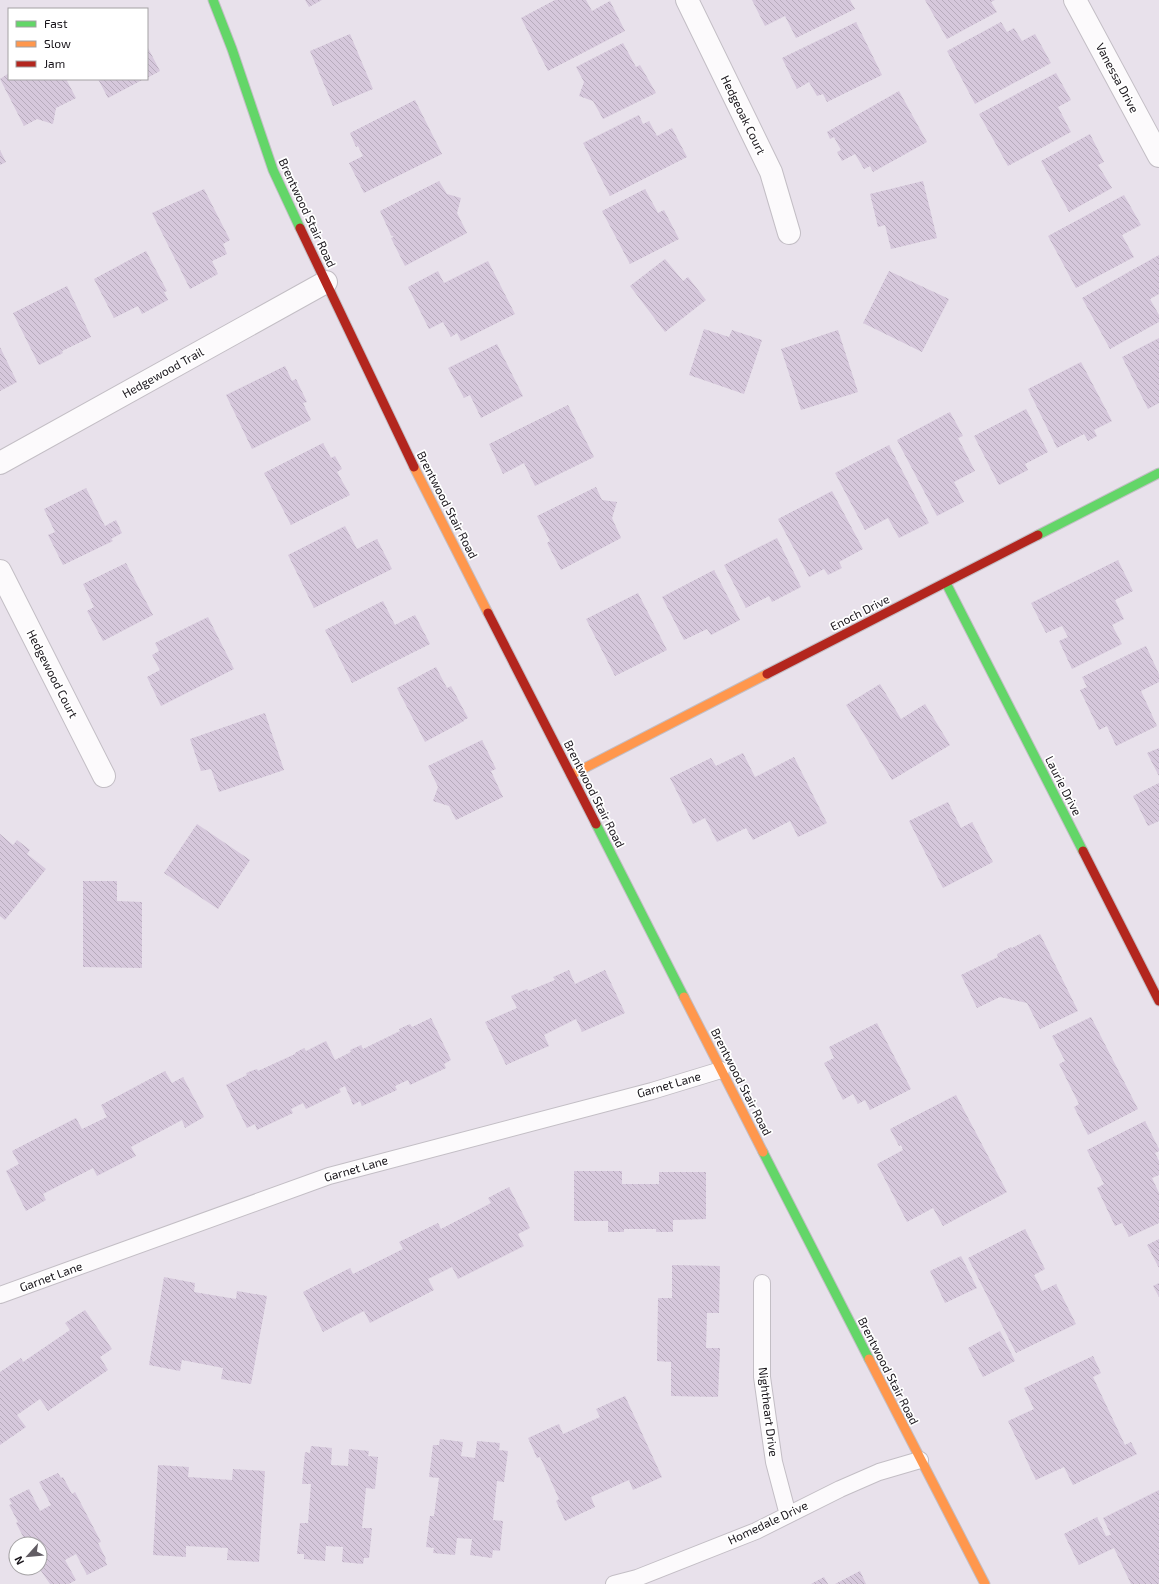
<svg xmlns="http://www.w3.org/2000/svg" width="1159" height="1584" font-family="'Exo 2',sans-serif">
<style>
.building{fill:url(#building-back-hatch)}
.lines{fill:none;stroke-linecap:round;stroke-linejoin:round}
.lane-casing{stroke:#c3bec5;stroke-width:18}
.street-casing{stroke:#c3bec5;stroke-width:24}
.fast-casing{stroke:#c3bec5;stroke-width:11}
.slow-casing{stroke:#c3bec5;stroke-width:11}
.jam-casing{stroke:#c3bec5;stroke-width:11}
.lane{stroke:#fcfafc;stroke-width:16}
.street{stroke:#fcfafc;stroke-width:22}
.fast{stroke:#63d668;stroke-width:9}
.slow{stroke:#ff974d;stroke-width:9}
.jam{stroke:#b3261e;stroke-width:9}
.labels{text-anchor:middle;stroke-width:3.5;stroke-linejoin:round;paint-order:stroke}
.street-label{font-size:12px;fill:#18141a;stroke:#fff}
</style>
<defs>
<pattern id="building-back-hatch" width="6" height="6" patternUnits="userSpaceOnUse"><rect width="6" height="6" fill="#d6c8dc"/><path d="M-1 5l2 2M0 0l6 6M5-1l2 2" fill="none" stroke="#b7abbc"/></pattern>
</defs>
<rect width="100%" height="100%" fill="#e8e1eb"/>
<path class="building" d="M 305,0 L 322,0 L 309,7 Z
M 555,0 L 586,0 L 592,11 L 610,1 L 625,31 L 548,71 L 521,18 Z
M 752,0 L 850,0 L 855,9 L 796,38 L 785,16 L 765,26 Z
M 925,0 L 995,0 L 991,2 L 997,12 L 947,39 Z
M 856,22 L 882,75 L 827,102 L 823,94 L 817,96 L 809,82 L 797,89 L 782,58 Z
M 1001,22 L 1007,32 L 1014,28 L 1022,41 L 1035,34 L 1051,63 L 975,104 L 947,51 Z
M 350,34 L 373,89 L 333,106 L 310,51 Z
M 623,43 L 636,67 L 640,65 L 656,93 L 603,119 L 593,101 L 579,96 L 584,82 L 576,67 Z
M 147,46 L 160,71 L 147,78 Z
M 9,73 L 9,79 L 66,79 L 76,98 L 56,108 L 53,124 L 37,119 L 24,126 L 0,79 Z
M 1056,73 L 1071,100 L 1058,107 L 1071,132 L 1008,166 L 979,114 Z
M 98,79 L 144,79 L 108,98 Z
M 899,91 L 927,142 L 873,172 L 870,166 L 864,169 L 855,154 L 842,161 L 837,152 L 841,150 L 834,137 L 830,139 L 827,132 Z
M 415,100 L 442,154 L 364,193 L 349,163 L 363,156 L 358,146 L 356,147 L 350,133 Z
M 639,115 L 643,124 L 649,121 L 657,136 L 672,128 L 687,157 L 610,196 L 583,143 Z
M 1090,134 L 1104,162 L 1098,165 L 1112,188 L 1069,212 L 1041,161 Z
M 0,150 L 6,162 L 0,165 Z
M 439,181 L 447,194 L 461,198 L 457,213 L 467,233 L 405,266 L 391,238 L 394,237 L 391,235 L 380,211 Z
M 923,181 L 937,238 L 891,249 L 885,225 L 878,227 L 870,194 Z
M 204,189 L 230,240 L 223,244 L 227,254 L 212,261 L 218,274 L 190,289 L 152,213 Z
M 645,189 L 658,213 L 664,210 L 679,239 L 630,264 L 602,211 Z
M 1124,195 L 1141,225 L 1122,235 L 1134,257 L 1076,288 L 1048,236 Z
M 146,251 L 167,291 L 164,292 L 168,300 L 142,314 L 138,306 L 114,318 L 94,279 Z
M 1159,255 L 1159,294 L 1150,299 L 1159,315 L 1159,322 L 1110,349 L 1082,298 Z
M 665,259 L 683,281 L 688,277 L 706,300 L 665,332 L 630,286 Z
M 488,261 L 515,314 L 461,341 L 457,333 L 451,337 L 443,322 L 429,329 L 408,287 L 438,271 L 444,283 Z
M 889,271 L 949,299 L 922,352 L 863,323 Z
M 67,286 L 91,337 L 62,351 L 63,353 L 39,365 L 13,313 Z
M 704,329 L 729,337 L 732,330 L 762,340 L 744,394 L 689,375 Z
M 838,330 L 858,392 L 801,410 L 781,349 Z
M 1159,338 L 1159,403 L 1148,409 L 1122,357 Z
M 497,344 L 523,396 L 481,418 L 470,395 L 464,398 L 448,368 Z
M 0,347 L 17,382 L 0,391 Z
M 1081,362 L 1112,421 L 1094,430 L 1097,436 L 1088,441 L 1084,434 L 1057,448 L 1028,389 Z
M 285,366 L 292,381 L 296,379 L 307,402 L 303,403 L 311,420 L 252,449 L 226,395 Z
M 568,405 L 594,457 L 535,486 L 524,463 L 503,474 L 489,444 Z
M 1026,409 L 1048,452 L 1025,464 L 1028,470 L 999,485 L 974,436 Z
M 950,412 L 963,436 L 958,438 L 975,471 L 954,482 L 964,502 L 937,516 L 897,440 Z
M 323,443 L 331,458 L 335,456 L 342,469 L 337,472 L 350,495 L 291,525 L 264,473 Z
M 889,445 L 929,523 L 899,538 L 888,518 L 865,530 L 835,473 Z
M 596,487 L 602,500 L 617,502 L 612,518 L 621,538 L 561,570 L 547,543 L 550,541 L 537,516 Z
M 86,488 L 105,526 L 116,520 L 122,533 L 111,539 L 113,541 L 63,565 L 48,535 L 55,532 L 44,509 Z
M 832,491 L 863,549 L 839,562 L 842,568 L 828,575 L 824,569 L 809,577 L 778,519 Z
M 345,526 L 357,549 L 377,539 L 392,569 L 314,608 L 288,555 Z
M 777,538 L 801,587 L 772,602 L 769,596 L 746,608 L 724,565 Z
M 1118,560 L 1133,591 L 1115,600 L 1124,619 L 1112,625 L 1122,644 L 1072,669 L 1059,641 L 1068,637 L 1062,626 L 1046,633 L 1031,603 Z
M 126,563 L 153,615 L 103,641 L 87,611 L 94,607 L 83,584 Z
M 714,570 L 740,620 L 711,635 L 707,629 L 684,640 L 662,597 Z
M 638,593 L 667,650 L 615,676 L 586,619 Z
M 383,601 L 395,625 L 415,615 L 430,644 L 352,683 L 325,630 Z
M 208,617 L 234,669 L 161,706 L 147,677 L 160,670 L 152,655 L 159,651 L 155,643 Z
M 1146,646 L 1159,674 L 1159,682 L 1141,691 L 1157,726 L 1116,746 L 1107,726 L 1099,730 L 1080,690 L 1087,687 L 1082,677 Z
M 436,667 L 447,688 L 451,686 L 468,718 L 464,720 L 464,721 L 425,742 L 397,688 Z
M 880,684 L 901,719 L 925,704 L 950,745 L 892,780 L 846,705 Z
M 265,713 L 284,770 L 219,792 L 211,769 L 201,771 L 190,739 Z
M 482,740 L 496,769 L 491,771 L 503,797 L 456,820 L 449,806 L 433,801 L 438,787 L 428,766 Z
M 1159,748 L 1159,776 L 1147,753 Z
M 743,753 L 755,777 L 794,757 L 827,823 L 798,837 L 790,821 L 753,840 L 746,828 L 717,842 L 705,818 L 693,824 L 670,778 L 711,758 L 716,766 Z
M 1159,783 L 1159,821 L 1148,826 L 1133,796 Z
M 948,802 L 961,828 L 972,822 L 993,862 L 943,888 L 909,821 Z
M 197,824 L 250,860 L 218,909 L 164,873 Z
M 0,834 L 13,845 L 17,840 L 30,850 L 27,854 L 46,869 L 5,920 L 0,916 Z
M 83,881 L 117,881 L 117,901 L 142,902 L 142,968 L 83,967 Z
M 1040,934 L 1078,1011 L 1040,1029 L 1027,1003 L 1000,997 L 977,1008 L 961,975 L 998,957 L 997,954 L 1011,947 L 1012,948 Z
M 569,970 L 575,984 L 605,970 L 625,1013 L 582,1032 L 576,1019 L 544,1035 L 549,1046 L 506,1065 L 485,1022 L 517,1008 L 511,996 L 527,989 L 528,991 L 555,980 L 553,977 Z
M 1091,1017 L 1138,1109 L 1088,1135 L 1074,1107 L 1079,1104 L 1059,1064 L 1065,1061 L 1052,1036 Z
M 431,1018 L 451,1060 L 444,1064 L 446,1068 L 410,1085 L 408,1080 L 395,1086 L 397,1090 L 362,1106 L 360,1101 L 353,1105 L 345,1086 L 339,1089 L 341,1092 L 306,1109 L 303,1103 L 291,1109 L 293,1113 L 257,1130 L 255,1124 L 247,1128 L 226,1085 L 247,1075 L 246,1073 L 257,1069 L 258,1071 L 295,1054 L 295,1053 L 304,1048 L 306,1051 L 326,1041 L 335,1060 L 351,1052 L 350,1050 L 361,1045 L 363,1049 L 400,1031 L 399,1029 L 410,1024 L 412,1027 Z
M 877,1023 L 911,1089 L 870,1110 L 865,1100 L 858,1104 L 853,1094 L 843,1100 L 824,1063 L 834,1058 L 829,1047 Z
M 165,1071 L 172,1083 L 183,1077 L 204,1117 L 185,1128 L 182,1120 L 131,1147 L 136,1156 L 97,1176 L 93,1168 L 43,1194 L 46,1200 L 26,1211 L 6,1171 L 19,1164 L 12,1151 L 76,1118 L 82,1129 L 107,1117 L 101,1105 Z
M 956,1095 L 1007,1192 L 943,1226 L 933,1208 L 907,1222 L 877,1164 L 903,1150 L 901,1145 L 899,1146 L 890,1129 Z
M 1145,1121 L 1159,1149 L 1159,1151 L 1155,1153 L 1159,1161 L 1159,1175 L 1152,1178 L 1159,1193 L 1159,1223 L 1129,1237 L 1122,1223 L 1115,1226 L 1097,1188 L 1104,1184 L 1087,1150 Z
M 574,1171 L 622,1171 L 622,1184 L 659,1184 L 659,1172 L 706,1172 L 706,1219 L 673,1220 L 673,1232 L 656,1232 L 656,1229 L 624,1229 L 624,1232 L 608,1232 L 608,1221 L 574,1221 Z
M 509,1187 L 530,1228 L 518,1234 L 524,1246 L 458,1279 L 452,1267 L 428,1279 L 434,1290 L 370,1323 L 364,1311 L 323,1332 L 303,1292 L 350,1268 L 353,1274 L 403,1249 L 399,1242 L 438,1223 L 441,1229 L 491,1203 L 488,1198 Z
M 1025,1229 L 1045,1269 L 1034,1275 L 1042,1291 L 1056,1284 L 1076,1324 L 1016,1353 L 968,1258 Z
M 1159,1239 L 1159,1268 L 1147,1245 Z
M 961,1256 L 977,1288 L 945,1303 L 930,1271 Z
M 672,1265 L 720,1266 L 719,1313 L 707,1313 L 706,1348 L 720,1348 L 718,1397 L 671,1396 L 671,1362 L 657,1361 L 658,1298 L 672,1298 Z
M 164,1277 L 195,1283 L 194,1292 L 236,1299 L 237,1291 L 267,1296 L 251,1384 L 221,1379 L 223,1368 L 182,1360 L 180,1371 L 149,1365 Z
M 1159,1283 L 1159,1297 L 1153,1286 Z
M 85,1310 L 112,1349 L 100,1357 L 108,1370 L 48,1411 L 40,1399 L 17,1415 L 26,1427 L 0,1445 L 0,1372 L 21,1358 L 23,1362 L 70,1330 L 65,1323 Z
M 1000,1331 L 1015,1361 L 983,1377 L 968,1348 Z
M 1093,1356 L 1101,1373 L 1093,1377 L 1125,1445 L 1131,1442 L 1137,1454 L 1073,1485 L 1064,1467 L 1036,1480 L 1008,1421 L 1034,1409 L 1024,1388 Z
M 625,1396 L 662,1477 L 633,1490 L 629,1480 L 591,1497 L 595,1507 L 565,1521 L 556,1501 L 559,1499 L 540,1457 L 537,1458 L 528,1438 L 559,1424 L 563,1434 L 600,1417 L 596,1409 Z
M 440,1439 L 463,1442 L 461,1456 L 475,1458 L 477,1441 L 500,1443 L 499,1450 L 508,1451 L 504,1482 L 497,1481 L 493,1520 L 503,1521 L 500,1551 L 493,1550 L 492,1558 L 470,1555 L 472,1539 L 457,1538 L 455,1555 L 433,1553 L 434,1548 L 426,1547 L 430,1516 L 434,1516 L 439,1478 L 429,1477 L 433,1445 L 439,1445 Z
M 311,1446 L 332,1448 L 331,1465 L 348,1466 L 349,1449 L 369,1451 L 368,1456 L 378,1457 L 375,1489 L 366,1488 L 362,1528 L 372,1528 L 369,1558 L 364,1558 L 363,1564 L 342,1562 L 343,1547 L 326,1546 L 325,1561 L 304,1559 L 304,1554 L 297,1554 L 300,1523 L 308,1523 L 311,1484 L 302,1484 L 305,1452 L 310,1453 Z
M 158,1465 L 189,1467 L 188,1477 L 232,1480 L 233,1469 L 265,1471 L 259,1562 L 227,1560 L 228,1548 L 186,1546 L 186,1557 L 153,1555 Z
M 58,1473 L 61,1478 L 63,1477 L 72,1494 L 75,1492 L 101,1542 L 98,1543 L 106,1559 L 105,1560 L 107,1565 L 87,1575 L 76,1554 L 65,1560 L 76,1580 L 69,1584 L 50,1584 L 39,1568 L 40,1544 L 27,1544 L 16,1523 L 18,1522 L 9,1505 L 12,1504 L 9,1499 L 29,1489 L 40,1511 L 51,1505 L 39,1482 Z
M 1159,1490 L 1159,1584 L 1131,1584 L 1114,1548 L 1079,1565 L 1064,1534 L 1097,1517 L 1106,1536 L 1111,1535 L 1103,1518 Z
M 860,1571 L 866,1584 L 835,1584 Z
M 824,1577 L 828,1584 L 811,1584 Z"/>
<g class="lines">
<g class="lane-casing">
<path id="lane" d="M 762,1283 L 762,1377 L 774,1462 L 788,1515
M 0,1295 L 329,1176 L 652,1091 L 721,1070
M 614,1584 L 637,1578 L 756,1531 L 840,1489 L 879,1472 L 920,1460"/>
</g>
<g class="street-casing">
<path id="street" d="M 687,0 L 771,172 L 789,233
M 1075,0 L 1159,156
M 0,463 L 326,282
M 0,571 L 104,776"/>
</g>
<g class="fast-casing">
<path id="fast" d="M 213,0 L 232,49 L 273,170 L 300,228
M 1038,535 L 1159,473
M 946,583 L 1083,851
M 596,824 L 684,997
M 763,1152 L 869,1359"/>
</g>
<g class="slow-casing">
<path id="slow" d="M 414,467 L 488,613
M 571,775 L 767,674
M 684,997 L 763,1152
M 869,1359 L 985,1584"/>
</g>
<g class="jam-casing">
<path id="jam" d="M 300,228 L 414,467
M 488,613 L 596,824
M 767,674 L 1038,535
M 1083,851 L 1159,1001"/>
</g>
<use href="#lane" class="lane"/>
<use href="#street" class="street"/>
<use href="#fast" class="fast"/>
<use href="#slow" class="slow"/>
<use href="#jam" class="jam"/>
</g>
<g class="labels">
<g class="street-label">
<text transform="translate(1117 78) rotate(62)" y="4">Vanessa Drive</text>
<text transform="translate(743 115) rotate(64)" y="4">Hedgeoak Court</text>
<text transform="translate(307 213) rotate(65)" y="4">Brentwood Stair Road</text>
<text transform="translate(163 373) rotate(-29)" y="4">Hedgewood Trail</text>
<text transform="translate(447 505) rotate(63)" y="4">Brentwood Stair Road</text>
<text transform="translate(860 613) rotate(-27)" y="4">Enoch Drive</text>
<text transform="translate(52 674) rotate(63)" y="4">Hedgewood Court</text>
<text transform="translate(1063 786) rotate(63)" y="4">Laurie Drive</text>
<text transform="translate(594 794) rotate(63)" y="4">Brentwood Stair Road</text>
<text transform="translate(741 1082) rotate(63)" y="4">Brentwood Stair Road</text>
<text transform="translate(669 1085) rotate(-16)" y="4">Garnet Lane</text>
<text transform="translate(356 1169) rotate(-16)" y="4">Garnet Lane</text>
<text transform="translate(51 1277) rotate(-20)" y="4">Garnet Lane</text>
<text transform="translate(888 1371) rotate(63)" y="4">Brentwood Stair Road</text>
<text transform="translate(768 1412) rotate(83)" y="4">Nightheart Drive</text>
<text transform="translate(768 1523) rotate(-25)" y="4">Homedale Drive</text>
</g>
</g>
<rect x="8" y="8" width="140" height="72" fill="#ffffff" stroke="#a3a1a3"/>
<rect x="16" y="21" width="20" height="6" fill="#63d668" stroke="#a3a1a3"/>
<text x="44" y="28" font-size="12" fill="#18141a">Fast</text>
<rect x="16" y="41" width="20" height="6" fill="#ff974d" stroke="#a3a1a3"/>
<text x="44" y="48" font-size="12" fill="#18141a">Slow</text>
<rect x="16" y="61" width="20" height="6" fill="#b3261e" stroke="#a3a1a3"/>
<text x="44" y="68" font-size="12" fill="#18141a">Jam</text>
<g transform="translate(28 1556) rotate(243)"><circle r="19" fill="#ffffff" stroke="#a3a1a3"/>
<path d="M0-3L7 15L0 10L-7 15Z" fill="#615c63"/>
<text y="-6" font-size="11" font-weight="bold" text-anchor="middle" fill="#18141a">N</text>
</g>
</svg>
